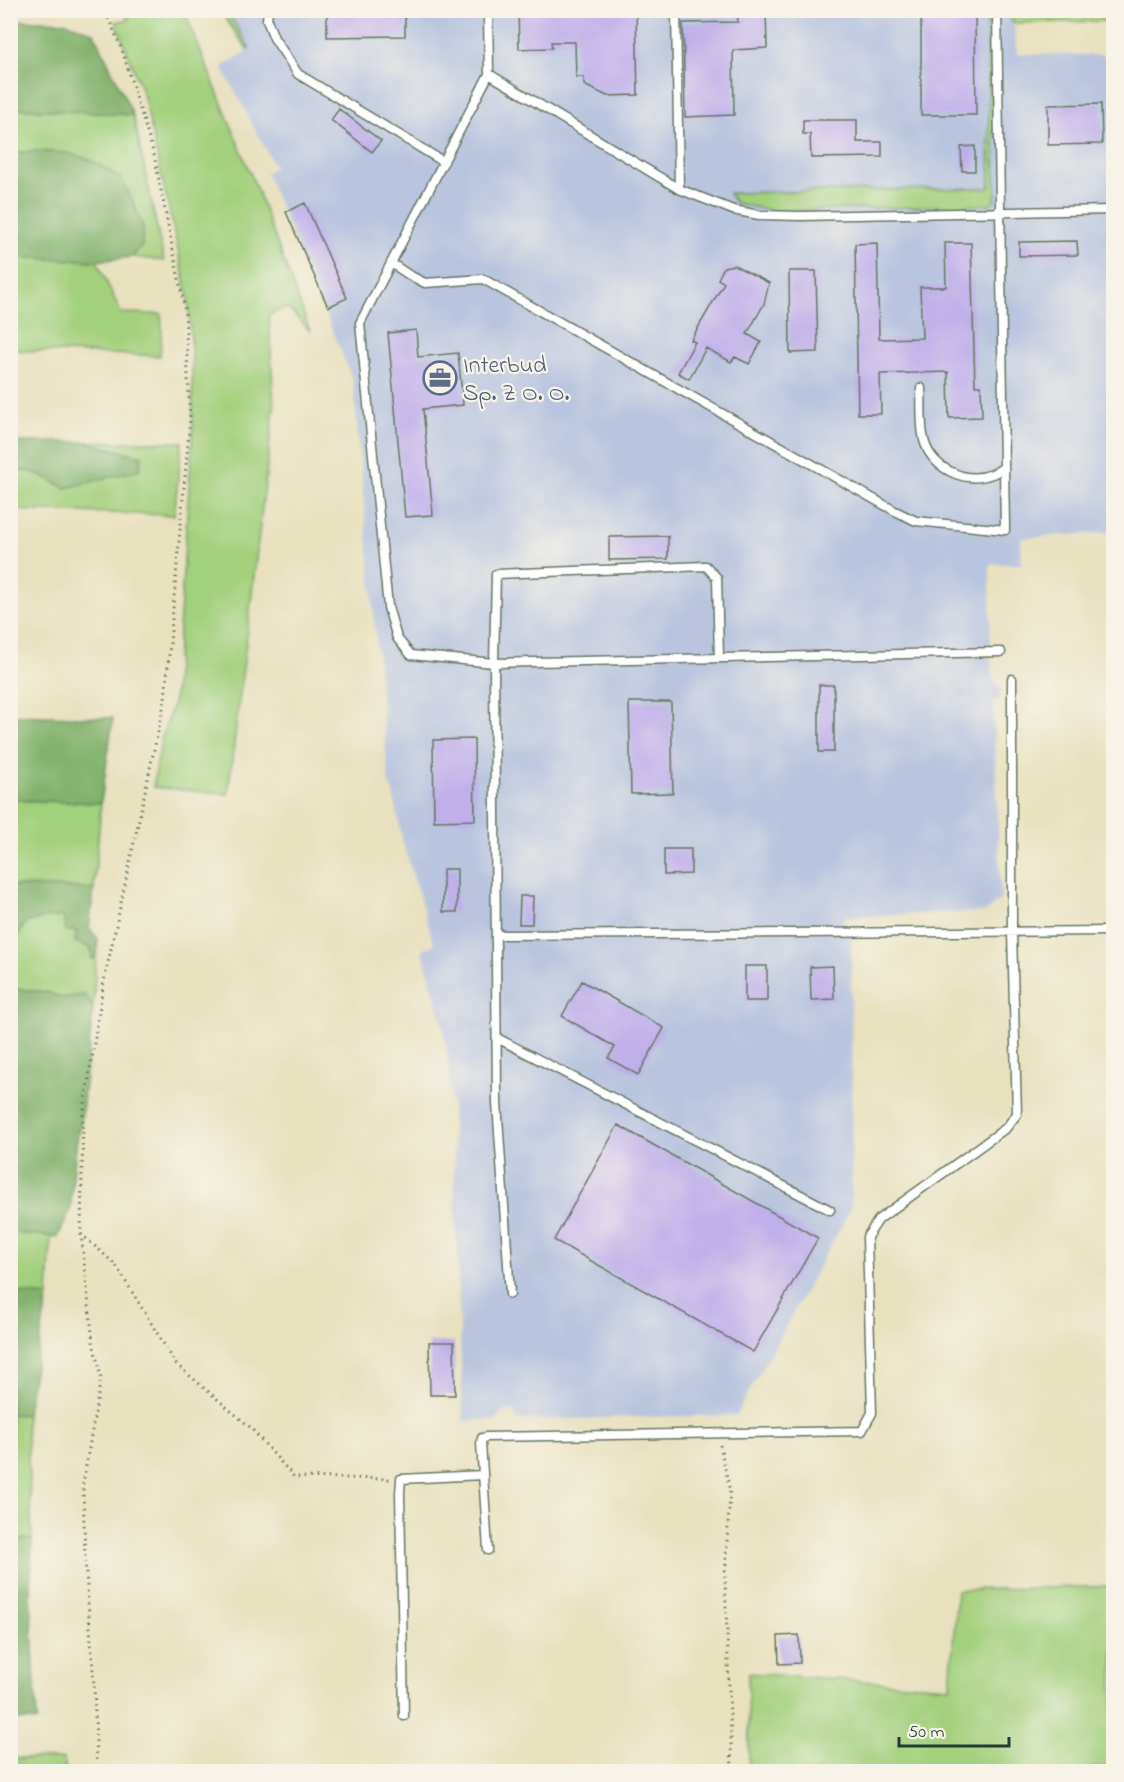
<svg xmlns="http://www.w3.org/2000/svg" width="1124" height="1782" font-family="'Indie Flower',sans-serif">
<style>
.industrial{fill:#b9c4de}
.green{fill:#a3d07d;stroke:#618658;stroke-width:1.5}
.forest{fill:#82b26c;stroke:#507850;stroke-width:1.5}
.building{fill:#bfafea}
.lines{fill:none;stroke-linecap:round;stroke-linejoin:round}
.lane-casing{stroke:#657664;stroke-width:11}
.path{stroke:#657664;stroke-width:3;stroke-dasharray:1.5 4.5;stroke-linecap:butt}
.lane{stroke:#fff;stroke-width:8}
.labels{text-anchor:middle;stroke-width:4.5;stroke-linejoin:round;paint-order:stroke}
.service-label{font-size:24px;fill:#4e5e75;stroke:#f7f3e8;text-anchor:start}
</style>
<rect width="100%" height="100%" fill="#f7f3e8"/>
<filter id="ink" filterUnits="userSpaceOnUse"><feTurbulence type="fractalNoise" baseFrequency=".0167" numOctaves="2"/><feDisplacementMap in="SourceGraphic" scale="12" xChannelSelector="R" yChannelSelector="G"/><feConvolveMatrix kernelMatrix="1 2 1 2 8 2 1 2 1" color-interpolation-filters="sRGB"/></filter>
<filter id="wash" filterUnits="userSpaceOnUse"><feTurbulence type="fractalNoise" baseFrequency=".008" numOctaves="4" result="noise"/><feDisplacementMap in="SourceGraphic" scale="24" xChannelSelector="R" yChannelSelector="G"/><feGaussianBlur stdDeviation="1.35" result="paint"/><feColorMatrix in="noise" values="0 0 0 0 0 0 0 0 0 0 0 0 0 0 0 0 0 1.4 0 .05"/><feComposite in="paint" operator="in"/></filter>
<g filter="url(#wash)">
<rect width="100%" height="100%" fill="#e8e1be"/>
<path class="industrial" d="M 227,10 L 1009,10 L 1010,18 L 1014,23 L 1017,54 L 1113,55 L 1113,532 L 1021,538 L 1022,564 L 990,564 L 991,669 L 992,676 L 1000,689 L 1001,697 L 993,702 L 1001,899 L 985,912 L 845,916 L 842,924 L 851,927 L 852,1207 L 736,1415 L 518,1420 L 512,1410 L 501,1412 L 496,1420 L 463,1421 L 452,1107 L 447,1052 L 443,1025 L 422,950 L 434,944 L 403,843 L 392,788 L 389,785 L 353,380 L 266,173 L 275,167 L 222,67 L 250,49 Z"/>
<path class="green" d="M 122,11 L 184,11 L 256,187 L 310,331 L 293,313 L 286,308 L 269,315 L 274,408 L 228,794 L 153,787 L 161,741 L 174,700 L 193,432 L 192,358 L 188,295 L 144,97 L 116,22 L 129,19 Z
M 220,11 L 227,11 L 250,49 L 248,50 Z
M 987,11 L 991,11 L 996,198 L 992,203 L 988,205 L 774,211 L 735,203 L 729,193 L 982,188 L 985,189 L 990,187 Z
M 1009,11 L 1113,11 L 1113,21 L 1014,23 L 1010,18 Z
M 10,108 L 133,115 L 164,261 L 132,257 L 142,246 L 143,227 L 132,200 L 121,178 L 36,151 L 11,153 Z
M 10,257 L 97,261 L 121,313 L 161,314 L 162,329 L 160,356 L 11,350 Z
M 86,442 L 182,442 L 174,515 L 11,510 L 10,469 L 36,473 L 66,488 L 139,470 L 142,456 Z
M 11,800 L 101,803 L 94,888 L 11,886 Z
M 63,916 L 91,948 L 92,959 L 96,957 L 93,1008 L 84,995 L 62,998 L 46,992 L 19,989 L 11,991 L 11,933 L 18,935 L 25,923 L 44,918 Z
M 10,1233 L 51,1236 L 48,1296 L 11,1292 Z
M 11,1414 L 26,1415 L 32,1539 L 11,1540 Z
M 1113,1586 L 1113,1768 L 1093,1768 L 1093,1772 L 749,1771 L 748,1673 L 950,1687 L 957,1590 Z
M 11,1758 L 64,1759 L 66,1771 L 11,1771 Z"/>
<path class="forest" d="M 10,20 L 66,22 L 94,33 L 133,115 L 11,108 Z
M 36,151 L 68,153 L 91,160 L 121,178 L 132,200 L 143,227 L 142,246 L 132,257 L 97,261 L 11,257 L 11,153 Z
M 10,442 L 86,442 L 113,450 L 142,456 L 139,470 L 66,488 L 36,473 L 11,469 Z
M 11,715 L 113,718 L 101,803 L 11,800 Z
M 11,886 L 94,888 L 89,928 L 98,939 L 96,957 L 92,959 L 91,948 L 75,942 L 76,931 L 66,931 L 63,916 L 44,918 L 25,923 L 18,935 L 11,933 Z
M 19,989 L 46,992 L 62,998 L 85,995 L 93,1008 L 81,1122 L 76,1145 L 70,1211 L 58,1237 L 11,1233 L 10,991 Z
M 11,1292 L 48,1296 L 26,1415 L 11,1414 Z
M 32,1539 L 30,1593 L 37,1721 L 10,1719 L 11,1540 Z"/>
<g id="blocks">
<path class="building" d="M 327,10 L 405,10 L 405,36 L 327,37 Z
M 518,10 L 636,10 L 638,95 L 607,96 L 584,85 L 584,77 L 576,77 L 575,42 L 551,42 L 552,48 L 519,49 Z
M 737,10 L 766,10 L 767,48 L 733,50 L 734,115 L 685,117 L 683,23 L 738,22 Z
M 921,10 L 975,10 L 976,115 L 921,115 Z
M 1101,104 L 1102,144 L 1048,145 L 1048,105 Z
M 339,109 L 381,141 L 372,152 L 331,120 Z
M 803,120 L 857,120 L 857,142 L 882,142 L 882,157 L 811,158 L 810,134 L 803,134 Z
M 975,146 L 975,171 L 962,171 L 961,147 Z
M 305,203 L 347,298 L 328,307 L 286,212 Z
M 1077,241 L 1078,255 L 1019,256 L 1019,242 Z
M 877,243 L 879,339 L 922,338 L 920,287 L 946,287 L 945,243 L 971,243 L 975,386 L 981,386 L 982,417 L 949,418 L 948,372 L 880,374 L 881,414 L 858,414 L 855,244 Z
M 734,265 L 769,283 L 764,304 L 747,334 L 761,342 L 749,364 L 735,357 L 731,362 L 706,348 L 689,379 L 678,373 L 695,342 L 691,340 L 724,283 L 718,279 L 724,267 Z
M 789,271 L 816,271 L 818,352 L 790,353 Z
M 416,330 L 418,357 L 458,353 L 463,405 L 423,409 L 433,515 L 405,517 L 388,333 Z
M 668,536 L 668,559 L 609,560 L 609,537 Z
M 819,685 L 834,685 L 834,752 L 819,752 Z
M 629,702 L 671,702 L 673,793 L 631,794 Z
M 474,739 L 475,820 L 434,821 L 433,740 Z
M 664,849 L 691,849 L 691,874 L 664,875 Z
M 443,869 L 457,869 L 457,912 L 443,912 Z
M 520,896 L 533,896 L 532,924 L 519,924 Z
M 745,966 L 767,966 L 767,1001 L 745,1001 Z
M 833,966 L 834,999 L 811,1000 L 810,967 Z
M 582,981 L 664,1028 L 638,1075 L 608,1058 L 615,1047 L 562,1016 Z
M 618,1125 L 818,1238 L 753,1352 L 554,1240 Z
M 429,1342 L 454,1342 L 455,1395 L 430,1395 Z
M 799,1635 L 800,1663 L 779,1664 L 778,1636 Z"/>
</g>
</g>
<g filter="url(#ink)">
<use href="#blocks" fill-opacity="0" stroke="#657664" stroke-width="1.5"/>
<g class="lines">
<g class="lane-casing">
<path id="lane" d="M 268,10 L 267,20 L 274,38 L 298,74 L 444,162
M 488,10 L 489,74 L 360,323 L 388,607 L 397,638 L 411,655 L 494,663 L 1001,652
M 676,10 L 679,189
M 489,74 L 679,189 L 733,210 L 759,215 L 800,216 L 1114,210
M 391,263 L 409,275 L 425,283 L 483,279 L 895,511 L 916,521 L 1005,530 L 997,10
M 921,388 C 922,403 920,425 924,440 C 931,468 965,485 992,474 C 996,473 1000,470 1004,467
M 496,935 L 1114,931
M 497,1038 L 830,1210
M 510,1294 L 497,1103 L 494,663 L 496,574 L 706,566 L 717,578 L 719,658
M 488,1550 L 481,1443 L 482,1438 L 487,1437 L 862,1431 L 872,1413 L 867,1237 L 879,1219 L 1006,1128 L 1017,1114 L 1012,932 L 1012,679
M 404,1716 L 400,1493 L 401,1479 L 483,1475"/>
</g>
<path class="path" d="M 81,1234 L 115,1264 L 176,1364 L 250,1427 L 294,1477 L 390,1479
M 720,1445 L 730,1491 L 725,1577 L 732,1772
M 97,1772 L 94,1684 L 85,1559 L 83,1483 L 101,1378 L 93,1342 L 81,1234 L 83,1115 L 103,986 L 165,699 L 190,420 L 185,310 L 154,155 L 122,50 L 105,10"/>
<use href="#lane" class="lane"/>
</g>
</g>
<defs>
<g id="office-ring" transform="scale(1.725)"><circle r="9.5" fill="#f7f3e8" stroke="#5c6f8a" stroke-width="1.5"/><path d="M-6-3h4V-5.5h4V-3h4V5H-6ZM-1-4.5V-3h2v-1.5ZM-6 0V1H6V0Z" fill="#5c6f8a"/></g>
</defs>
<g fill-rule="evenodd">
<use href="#office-ring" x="440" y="378"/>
</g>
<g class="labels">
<g class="service-label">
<text x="463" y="372">Interbud<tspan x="463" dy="28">Sp. Z O. O.</tspan></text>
</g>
</g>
<rect width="1124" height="1782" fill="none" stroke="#f7f3e8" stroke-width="36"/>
<path d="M899 1737v9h110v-9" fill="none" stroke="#1f3d34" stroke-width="3"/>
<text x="908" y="1737" font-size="18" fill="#1f3d34" stroke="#f7f3e8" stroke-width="4.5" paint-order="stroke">50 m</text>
</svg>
